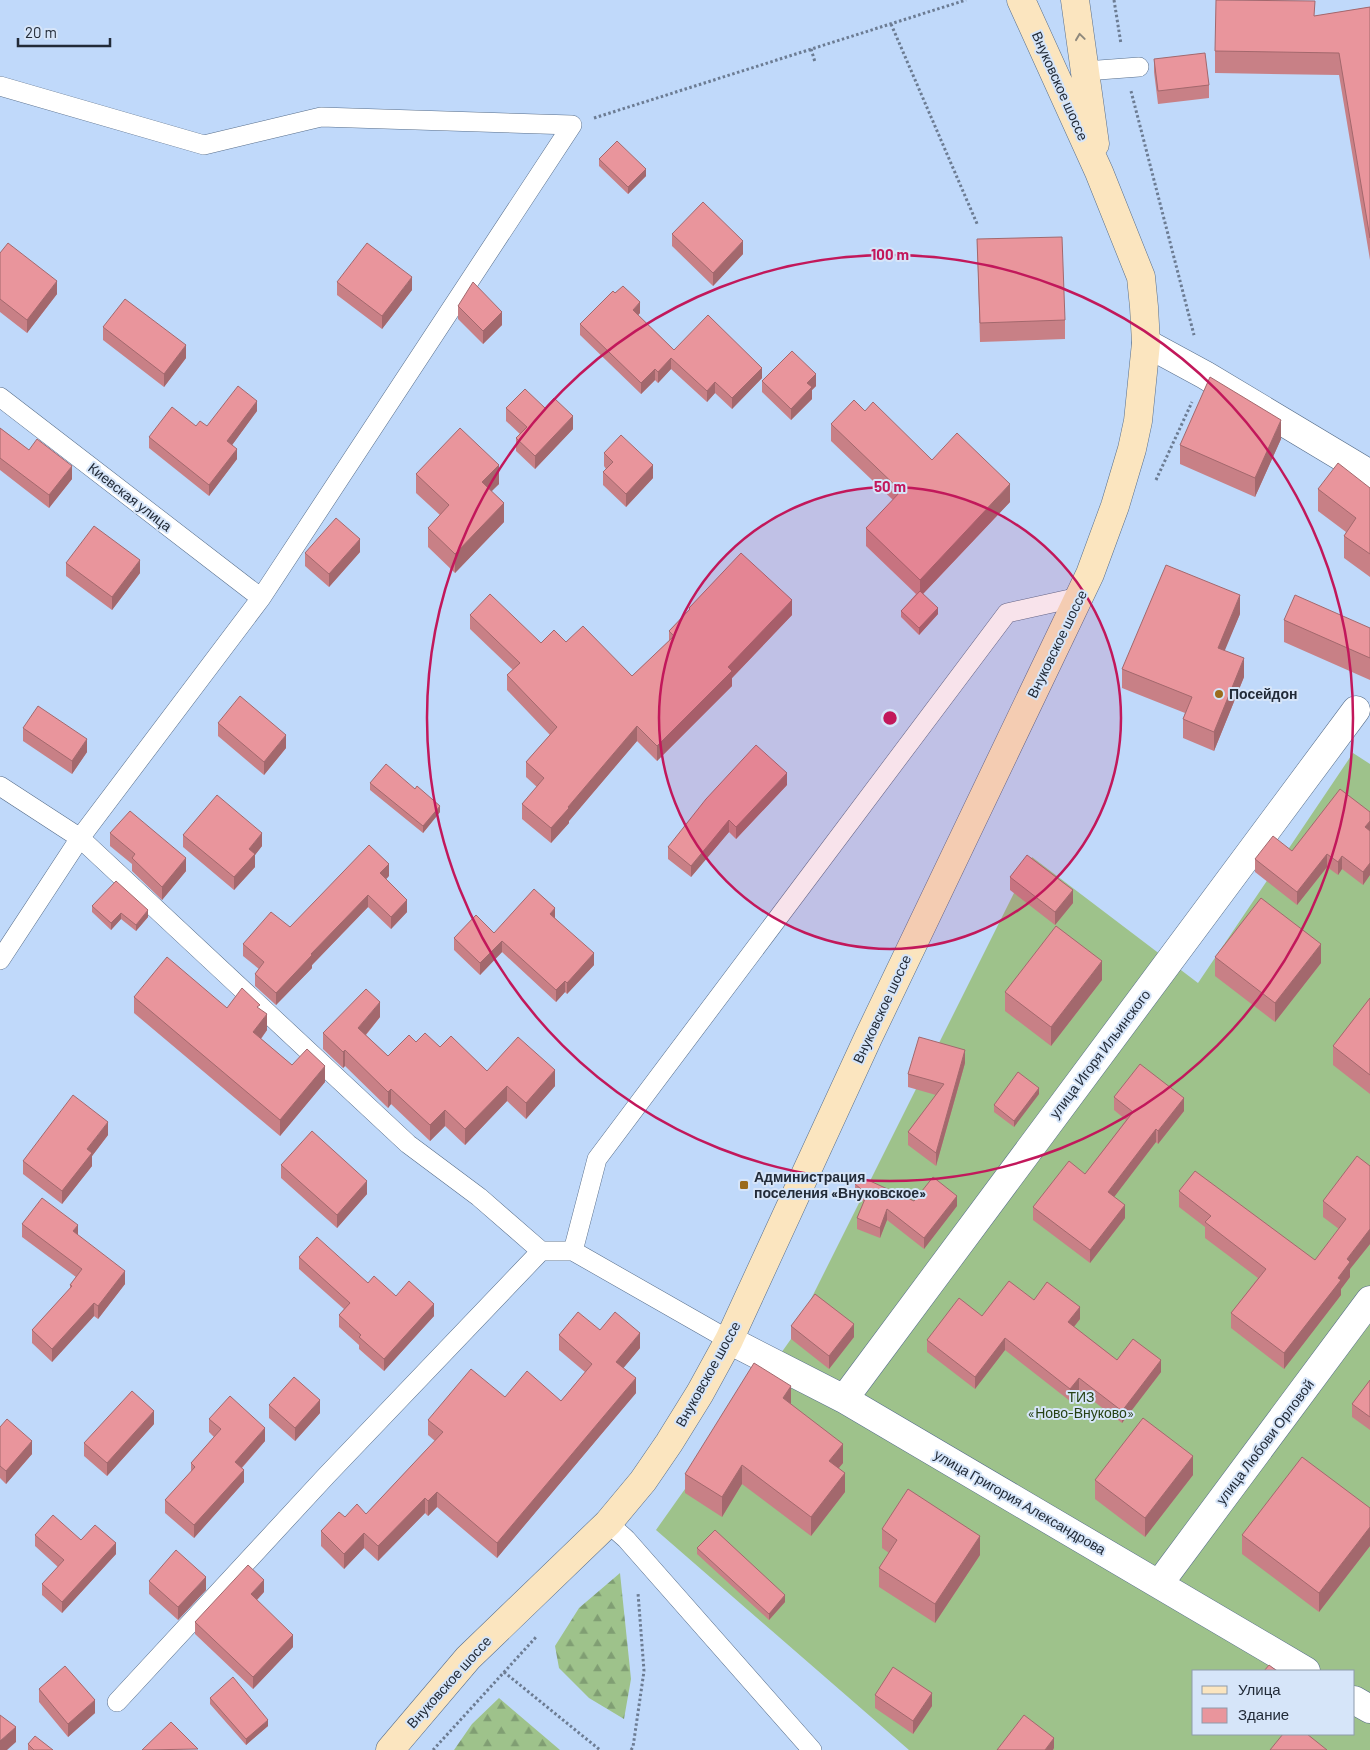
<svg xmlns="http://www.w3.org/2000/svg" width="1370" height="1750" font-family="Barlow,sans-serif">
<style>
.forest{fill:url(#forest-firs)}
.garden{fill:#9ec28b;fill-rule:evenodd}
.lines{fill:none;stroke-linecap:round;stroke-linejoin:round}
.service-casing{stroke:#576e8b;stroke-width:20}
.minor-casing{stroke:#576e8b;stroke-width:29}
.secondary-casing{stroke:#576e8b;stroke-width:29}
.path{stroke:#6c7c93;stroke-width:3;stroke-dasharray:2.5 2.5;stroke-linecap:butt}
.service{stroke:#fff;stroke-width:19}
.minor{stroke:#fff;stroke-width:28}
.secondary{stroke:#fbe5bf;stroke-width:28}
.wall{fill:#c88086}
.shaded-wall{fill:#a3686d}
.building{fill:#e9959c;stroke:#a3686d}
.oneway{stroke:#8e887c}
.ring{fill:none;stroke:#c2185b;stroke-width:2.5}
.poi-dot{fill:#9b6c1d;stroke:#d6e5f9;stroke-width:2}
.labels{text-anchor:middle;stroke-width:4;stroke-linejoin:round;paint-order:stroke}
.street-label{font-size:14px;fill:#222b38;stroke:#d6e5f9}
.poi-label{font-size:14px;font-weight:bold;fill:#222b38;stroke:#d6e5f9;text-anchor:start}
.park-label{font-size:14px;fill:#264114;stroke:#d6e5f9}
.centre{fill:#c2185b;stroke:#d6e5f9;stroke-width:2.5}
.ring-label{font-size:15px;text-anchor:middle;font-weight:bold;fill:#c2185b;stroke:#d6e5f9;stroke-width:4;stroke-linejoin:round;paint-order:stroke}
</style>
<defs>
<pattern id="forest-firs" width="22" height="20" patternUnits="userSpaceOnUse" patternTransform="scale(1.25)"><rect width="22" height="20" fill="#9ec28b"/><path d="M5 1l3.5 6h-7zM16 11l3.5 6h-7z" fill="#809e73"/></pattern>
</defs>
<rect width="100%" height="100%" fill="#c0d9fa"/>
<path class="forest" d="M 620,1573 L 631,1679 L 624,1719 L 589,1698 L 559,1668 L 555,1646 L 579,1608 Z
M 499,1698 L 560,1750 L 454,1750 L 472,1724 Z"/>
<path class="garden" d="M 1353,753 L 1370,764 L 1370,1750 L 909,1750 L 656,1530 L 791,1339 L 1032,857 L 1198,983 ZM 1194,1671 L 1354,1671 L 1354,1734 L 1194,1734 Z"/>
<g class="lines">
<g class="service-casing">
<path id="service" d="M 1085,71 L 1139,67
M 0,86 L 204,145 L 321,117 L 572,125
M 0,397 L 261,598
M 0,786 L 80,838 L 408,1144 L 479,1197 L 541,1251 L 573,1251 L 729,1340
M 0,960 L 80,838 L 261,598 L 572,125
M 573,1251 L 597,1159 L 1007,613 L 1079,597
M 608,1523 L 626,1539 L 812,1750
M 117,1702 L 327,1475 L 541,1251"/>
</g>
<g class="minor-casing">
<path id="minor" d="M 1146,343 L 1205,375 L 1370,474
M 729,1340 L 844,1399 L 1306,1671
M 844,1399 L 1356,710
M 1159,1584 L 1370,1300
M 1354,1700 L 1370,1709"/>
</g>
<g class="secondary-casing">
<path id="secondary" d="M 1075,0 L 1095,144
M 390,1750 L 468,1658 L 608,1523 L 643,1481 L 669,1443 L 700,1393 L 729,1340 L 868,1038 L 1079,597 L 1090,574 L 1115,506 L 1132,449 L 1138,421 L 1146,343 L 1144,307 L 1141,277 L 1099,172 L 1021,0"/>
</g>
<path class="path" d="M 1114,0 L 1121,44
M 891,24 L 978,226
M 811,49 L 815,62
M 1131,91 L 1194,335
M 594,118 L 966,0
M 1156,480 L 1192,402
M 504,1672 L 600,1750
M 433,1750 L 537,1636
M 631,1750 L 633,1747 L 644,1671 L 638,1593"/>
<use href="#service" class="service"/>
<use href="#minor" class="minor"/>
<use href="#secondary" class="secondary"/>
</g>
<path class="wall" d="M 1370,7 L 1370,260 L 1339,75 L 1215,73 L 1215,51 L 1315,16 Z
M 1154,59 L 1209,85 L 1209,98 L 1158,104 L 1154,72 Z
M 599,159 L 646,176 L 628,194 L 599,166 Z
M 672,234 L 743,254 L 713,286 L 672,246 Z
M 977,239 L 1065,320 L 1065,339 L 980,342 Z
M 0,253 L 57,294 L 27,333 L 0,312 Z
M 337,282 L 412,290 L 382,329 L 337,295 Z
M 458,306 L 502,325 L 483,344 L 458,319 Z
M 640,313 L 638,315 L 674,350 L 762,378 L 732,409 L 715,393 L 707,402 L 671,369 L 658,383 L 655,380 L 641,394 L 580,335 L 580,324 Z
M 103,327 L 186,358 L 164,387 L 103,340 Z
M 762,381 L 816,386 L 812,390 L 812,399 L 791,420 L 762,392 Z
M 506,408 L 545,408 L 573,429 L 535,469 L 516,451 L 516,438 L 520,434 L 506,421 Z
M 257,411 L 232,445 L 237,459 L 209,496 L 149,448 L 149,437 L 196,426 L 207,426 Z
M 865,411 L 932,460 L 1010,502 L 923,594 L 938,614 L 919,635 L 901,617 L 901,611 L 916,594 L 866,546 L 866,528 L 893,500 L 831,441 L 831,424 Z
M 0,428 L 29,450 L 72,479 L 49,508 L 0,470 Z
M 1281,439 L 1255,497 L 1180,464 L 1180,445 Z
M 604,453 L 653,478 L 626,507 L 603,485 L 603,472 L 606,469 L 604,466 Z
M 416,474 L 499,484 L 491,491 L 504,522 L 455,573 L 428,547 L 428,528 L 440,515 L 416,493 Z
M 1370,488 L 1370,577 L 1344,558 L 1344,536 L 1346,532 L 1318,511 L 1318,489 Z
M 360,552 L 329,587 L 305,566 L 305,553 Z
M 66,563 L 140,573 L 112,610 L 66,576 Z
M 689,608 L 792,615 L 732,678 L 732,686 L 657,761 L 637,741 L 569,821 L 569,823 L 551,843 L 522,819 L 522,804 L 537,787 L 526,777 L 526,762 L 550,735 L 507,690 L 507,675 L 513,670 L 470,629 L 470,615 L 541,643 L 566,642 L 632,676 L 669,641 L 669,631 L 689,611 Z
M 1240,614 L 1224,650 L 1244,677 L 1214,751 L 1183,738 L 1183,719 L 1185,713 L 1122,688 L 1122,669 Z
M 1284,620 L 1370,628 L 1370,680 L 1284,642 Z
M 218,723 L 286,748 L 264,775 L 218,736 Z
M 23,728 L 87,752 L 72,774 L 23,741 Z
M 370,783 L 415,789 L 440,812 L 423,833 L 370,790 Z
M 787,785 L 736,839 L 729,832 L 691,877 L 668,859 L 668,847 Z
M 1370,812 L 1370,875 L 1363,885 L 1342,869 L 1338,875 L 1327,867 L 1297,905 L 1255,872 L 1255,859 L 1292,851 Z
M 110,833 L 186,871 L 162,900 L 132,871 L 132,864 L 110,846 Z
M 183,835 L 262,846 L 255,855 L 255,867 L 234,890 L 183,847 Z
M 389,876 L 386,879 L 407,912 L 391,929 L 368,907 L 312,965 L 312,968 L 276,1005 L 255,986 L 255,974 L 259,969 L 243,956 L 243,944 L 290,927 Z
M 1010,877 L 1073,903 L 1055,925 L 1010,890 Z
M 92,906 L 148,917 L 136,931 L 121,919 L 111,930 L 92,912 Z
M 555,918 L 594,965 L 567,994 L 565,992 L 556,1002 L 502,952 L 480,975 L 454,950 L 454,938 L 494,933 Z
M 1215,957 L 1321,963 L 1275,1022 L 1215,976 Z
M 1102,980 L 1051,1046 L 1005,1011 L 1005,992 Z
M 134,997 L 227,1008 L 260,1009 L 267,1030 L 261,1039 L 292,1065 L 325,1082 L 280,1136 L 134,1013 Z
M 1370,998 L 1370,1094 L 1333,1065 L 1333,1046 Z
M 380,1017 L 366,1035 L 388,1056 L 416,1042 L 440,1047 L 487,1071 L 555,1086 L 526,1119 L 507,1101 L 465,1145 L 445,1126 L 430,1141 L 391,1104 L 388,1108 L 345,1066 L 343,1068 L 323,1049 L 323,1033 Z
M 965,1063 L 936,1166 L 908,1145 L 908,1132 L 936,1095 L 908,1087 L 908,1074 Z
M 1039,1094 L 1014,1127 L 994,1112 L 994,1105 Z
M 1114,1097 L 1184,1111 L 1158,1144 L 1156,1142 L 1114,1197 L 1125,1218 L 1090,1263 L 1033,1220 L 1033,1207 L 1085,1174 L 1126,1120 L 1114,1110 Z
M 108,1135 L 92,1156 L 92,1166 L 62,1204 L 23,1174 L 23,1161 Z
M 281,1165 L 367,1194 L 337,1228 L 281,1178 Z
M 1370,1166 L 1370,1244 L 1350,1269 L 1350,1277 L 1341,1289 L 1341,1295 L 1284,1369 L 1231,1328 L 1231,1313 L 1258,1278 L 1205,1238 L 1205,1227 L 1179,1207 L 1179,1191 L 1315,1260 L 1339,1229 L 1323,1217 L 1323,1201 Z
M 855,1184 L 914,1201 L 957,1206 L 924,1249 L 887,1220 L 880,1238 L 857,1229 L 857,1218 L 864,1202 L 855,1195 Z
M 22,1224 L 78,1235 L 125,1284 L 98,1319 L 94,1316 L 52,1362 L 32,1343 L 32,1330 L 70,1289 L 70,1285 L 76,1277 L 22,1237 Z
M 299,1257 L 368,1283 L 434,1316 L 384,1371 L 359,1349 L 359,1345 L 339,1327 L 339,1315 L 344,1309 L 299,1269 Z
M 1034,1300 L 1080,1319 L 1074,1327 L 1117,1360 L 1161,1372 L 1122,1423 L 1079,1390 L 1070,1401 L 1005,1350 L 975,1389 L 927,1352 L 927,1340 L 982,1316 Z
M 791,1326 L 854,1337 L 829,1369 L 791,1339 Z
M 559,1335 L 640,1348 L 623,1368 L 636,1393 L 497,1558 L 437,1507 L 428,1516 L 425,1513 L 378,1561 L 364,1548 L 344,1569 L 321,1546 L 321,1531 L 345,1517 L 366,1514 L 435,1441 L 428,1435 L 428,1420 L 505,1397 L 561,1401 L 585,1372 L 559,1350 Z
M 1370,1380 L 1370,1430 L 1352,1417 L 1352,1404 Z
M 791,1404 L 843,1463 L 838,1468 L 845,1492 L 811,1536 L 742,1484 L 722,1517 L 685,1493 L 685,1474 Z
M 269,1405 L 320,1413 L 295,1441 L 269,1418 Z
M 209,1419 L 265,1441 L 242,1468 L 244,1482 L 194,1538 L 165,1513 L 165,1500 L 191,1472 L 191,1463 L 214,1437 L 209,1432 Z
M 154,1424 L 107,1476 L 84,1456 L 84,1443 Z
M 0,1427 L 32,1454 L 6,1484 L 0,1478 Z
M 1193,1475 L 1145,1537 L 1095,1499 L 1095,1480 Z
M 1370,1508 L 1370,1546 L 1319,1612 L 1242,1554 L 1242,1535 Z
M 882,1529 L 980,1555 L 935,1623 L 879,1587 L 879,1568 L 889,1553 L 882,1548 Z
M 35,1535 L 116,1554 L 62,1613 L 42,1595 L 42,1584 L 58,1567 L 35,1546 Z
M 697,1548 L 785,1602 L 769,1620 L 697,1554 Z
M 149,1581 L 206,1590 L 178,1620 L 149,1594 Z
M 264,1592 L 257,1600 L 293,1647 L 253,1689 L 195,1634 L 195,1622 Z
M 39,1689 L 95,1713 L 68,1737 L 39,1702 Z
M 875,1695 L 932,1706 L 913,1734 L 875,1708 Z
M 210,1698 L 268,1726 L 246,1745 L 210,1704 Z
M 28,1744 L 53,1750 L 28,1750 Z"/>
<path class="shaded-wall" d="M 646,169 L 646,176 L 628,194 L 628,187 Z
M 743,241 L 743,254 L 713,286 L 713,273 Z
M 412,277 L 412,290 L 382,329 L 382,316 Z
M 57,281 L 57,294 L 27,333 L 27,320 Z
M 640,302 L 640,313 L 633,321 L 633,310 Z
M 502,312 L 502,325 L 483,344 L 483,331 Z
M 186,345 L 186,358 L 164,387 L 164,374 Z
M 671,358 L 671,369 L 658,383 L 658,372 Z
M 762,368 L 762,378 L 732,409 L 732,398 Z
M 655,369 L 655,380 L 641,394 L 641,383 Z
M 816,374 L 816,386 L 812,390 L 812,399 L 791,420 L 791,409 L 807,383 Z
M 715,382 L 715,393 L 707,402 L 707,391 Z
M 257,401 L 257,411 L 227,452 L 227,441 Z
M 573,416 L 573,429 L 535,469 L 535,456 Z
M 1281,420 L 1281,439 L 1255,497 L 1255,478 Z
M 237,449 L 237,459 L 209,496 L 209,485 Z
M 499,465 L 499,484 L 482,501 L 482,482 Z
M 653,465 L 653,478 L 626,507 L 626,494 Z
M 72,466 L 72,479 L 49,508 L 49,495 Z
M 1010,484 L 1010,502 L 920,597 L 920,580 Z
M 504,503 L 504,522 L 455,573 L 455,554 Z
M 360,539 L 360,552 L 329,587 L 329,574 Z
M 140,560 L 140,573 L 112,610 L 112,597 Z
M 1240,595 L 1240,614 L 1218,667 L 1218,648 Z
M 792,600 L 792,615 L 732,678 L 732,686 L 657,761 L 657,746 L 728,667 Z
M 938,608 L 938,614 L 919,635 L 919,628 Z
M 1244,658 L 1244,677 L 1214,751 L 1214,732 Z
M 637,726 L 637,741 L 569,821 L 569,823 L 551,843 L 551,828 L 568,807 Z
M 286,735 L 286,748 L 264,775 L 264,762 Z
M 87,739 L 87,752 L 72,774 L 72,761 Z
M 787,773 L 787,785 L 736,839 L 736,827 Z
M 440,806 L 440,812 L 423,833 L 423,826 Z
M 729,820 L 729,832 L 691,877 L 691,866 Z
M 1370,821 L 1370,833 L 1365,827 Z
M 262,833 L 262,846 L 255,855 L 255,867 L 234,890 L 234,877 L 249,849 Z
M 1327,854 L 1327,867 L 1297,905 L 1297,892 Z
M 1342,856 L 1342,869 L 1338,875 L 1338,862 Z
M 186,858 L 186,871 L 162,900 L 162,887 Z
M 1370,863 L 1370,875 L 1363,885 L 1363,872 Z
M 389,864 L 389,876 L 380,885 L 380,873 Z
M 1073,890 L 1073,903 L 1055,925 L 1055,912 Z
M 368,895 L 368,907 L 312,965 L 312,968 L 276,1005 L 276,993 L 311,954 Z
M 407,900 L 407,912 L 391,929 L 391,917 Z
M 555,908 L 555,920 L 550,914 Z
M 148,910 L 148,917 L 136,931 L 136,925 Z
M 121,913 L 121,919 L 111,930 L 111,923 Z
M 502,941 L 502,952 L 480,975 L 480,963 Z
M 1321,944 L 1321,963 L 1275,1022 L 1275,1003 Z
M 594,953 L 594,965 L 567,994 L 567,983 Z
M 1102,961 L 1102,980 L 1051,1046 L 1051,1027 Z
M 565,981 L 565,992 L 556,1002 L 556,990 Z
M 380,1002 L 380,1017 L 358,1044 L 358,1028 Z
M 267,1014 L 267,1030 L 253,1049 L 253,1032 Z
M 345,1050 L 345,1066 L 343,1068 L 343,1052 Z
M 965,1050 L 965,1063 L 936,1166 L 936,1153 Z
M 325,1066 L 325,1082 L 280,1136 L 280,1120 Z
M 555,1070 L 555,1086 L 526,1119 L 526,1103 Z
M 507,1086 L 507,1101 L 465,1145 L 465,1129 Z
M 1039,1088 L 1039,1094 L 1014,1127 L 1014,1121 Z
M 391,1089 L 391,1104 L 388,1108 L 388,1092 Z
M 1184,1098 L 1184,1111 L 1158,1144 L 1158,1131 Z
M 445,1110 L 445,1126 L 430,1141 L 430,1125 Z
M 108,1122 L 108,1135 L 92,1156 L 92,1166 L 62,1204 L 62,1191 L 87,1149 Z
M 1156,1129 L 1156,1142 L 1108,1205 L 1108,1192 Z
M 367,1181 L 367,1194 L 337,1228 L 337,1215 Z
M 957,1196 L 957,1206 L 924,1249 L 924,1238 Z
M 1125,1205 L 1125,1218 L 1090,1263 L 1090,1250 Z
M 887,1209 L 887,1220 L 880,1238 L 880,1228 Z
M 78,1225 L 78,1238 L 73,1231 Z
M 1370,1229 L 1370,1244 L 1350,1269 L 1350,1277 L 1341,1289 L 1341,1295 L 1284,1369 L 1284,1353 L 1338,1278 L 1347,1259 Z
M 125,1271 L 125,1284 L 98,1319 L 98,1306 Z
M 94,1303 L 94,1316 L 52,1362 L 52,1349 Z
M 434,1304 L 434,1316 L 384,1371 L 384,1359 Z
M 1080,1307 L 1080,1319 L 1068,1334 L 1068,1322 Z
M 854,1324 L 854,1337 L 829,1369 L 829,1356 Z
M 640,1333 L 640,1348 L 616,1377 L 616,1362 Z
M 1005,1338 L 1005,1350 L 975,1389 L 975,1377 Z
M 1161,1360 L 1161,1372 L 1122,1423 L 1122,1411 Z
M 636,1378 L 636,1393 L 497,1558 L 497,1543 Z
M 1079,1378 L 1079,1390 L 1070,1401 L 1070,1389 Z
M 791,1386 L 791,1405 L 783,1398 Z
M 320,1400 L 320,1413 L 295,1441 L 295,1428 Z
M 154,1411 L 154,1424 L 107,1476 L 107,1463 Z
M 265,1428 L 265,1441 L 235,1475 L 235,1462 Z
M 32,1441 L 32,1454 L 6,1484 L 6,1471 Z
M 843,1444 L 843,1463 L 829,1480 L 829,1461 Z
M 1193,1456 L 1193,1475 L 1145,1537 L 1145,1518 Z
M 742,1465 L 742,1484 L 722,1517 L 722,1497 Z
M 244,1470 L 244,1482 L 194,1538 L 194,1525 Z
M 845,1473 L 845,1492 L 811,1536 L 811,1517 Z
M 437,1492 L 437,1507 L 428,1516 L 428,1501 Z
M 425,1498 L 425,1513 L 378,1561 L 378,1546 Z
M 1370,1527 L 1370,1546 L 1319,1612 L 1319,1593 Z
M 364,1533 L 364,1548 L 344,1569 L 344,1554 Z
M 980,1536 L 980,1555 L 935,1623 L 935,1604 Z
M 116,1543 L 116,1554 L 62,1613 L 62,1602 Z
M 206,1577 L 206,1590 L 178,1620 L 178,1607 Z
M 264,1580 L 264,1592 L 251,1606 L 251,1594 Z
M 785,1595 L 785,1602 L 769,1620 L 769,1614 Z
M 293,1635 L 293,1647 L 253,1689 L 253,1677 Z
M 932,1693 L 932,1706 L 913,1734 L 913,1721 Z
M 95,1700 L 95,1713 L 68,1737 L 68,1724 Z
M 268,1720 L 268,1726 L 246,1745 L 246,1739 Z
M 16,1727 L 16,1742 L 7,1750 L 0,1750 L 0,1741 Z
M 1054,1738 L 1054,1748 L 1053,1750 L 1045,1750 Z"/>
<path class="building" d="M 1216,0 L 1315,1 L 1314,16 L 1370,7 L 1370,238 L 1339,53 L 1215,51 Z
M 1205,53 L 1209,85 L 1158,91 L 1154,59 Z
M 617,141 L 646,169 L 628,187 L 599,159 Z
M 703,202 L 743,241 L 713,273 L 672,234 Z
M 1062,237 L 1065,320 L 980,323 L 977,239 Z
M 8,243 L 57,281 L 27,320 L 0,299 L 0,253 Z
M 367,243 L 412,277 L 382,316 L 337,282 Z
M 473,282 L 502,312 L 483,331 L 458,306 Z
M 623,286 L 640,302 L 633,310 L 674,350 L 708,315 L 762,368 L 732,398 L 715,382 L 707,391 L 671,358 L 658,372 L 655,369 L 641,383 L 580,324 L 613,291 L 615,293 Z
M 125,299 L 186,345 L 164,374 L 103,327 Z
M 792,351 L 816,374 L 807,383 L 812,387 L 791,409 L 762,381 Z
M 1210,377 L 1281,420 L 1255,478 L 1180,445 Z
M 238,386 L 257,401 L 227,441 L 237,449 L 209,485 L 149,437 L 172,407 L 196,426 L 200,421 L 207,426 Z
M 525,389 L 545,408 L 554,398 L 573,416 L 535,456 L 516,438 L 527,427 L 506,408 Z
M 854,400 L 865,411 L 873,402 L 932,460 L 957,433 L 1010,484 L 920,580 L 866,528 L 901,491 L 831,424 Z
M 0,428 L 29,450 L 37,439 L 72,466 L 49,495 L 0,458 Z
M 460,428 L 499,465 L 482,482 L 504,503 L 455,554 L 428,528 L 449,505 L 416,474 Z
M 621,435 L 653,465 L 626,494 L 603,472 L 613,462 L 604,453 Z
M 1338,463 L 1370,488 L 1370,554 L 1344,536 L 1356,518 L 1318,489 Z
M 336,518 L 360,539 L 329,574 L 305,553 Z
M 94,526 L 140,560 L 112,597 L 66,563 Z
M 741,553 L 792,600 L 728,667 L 732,671 L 657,746 L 637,726 L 568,807 L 569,808 L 551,828 L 522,804 L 544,778 L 526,762 L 557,727 L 507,675 L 520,663 L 470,615 L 490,594 L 541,643 L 554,630 L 566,642 L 583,626 L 632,676 L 674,636 L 669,631 L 690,609 L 689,608 Z
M 1166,565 L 1240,595 L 1218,648 L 1244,658 L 1214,732 L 1183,719 L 1192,697 L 1122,669 Z
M 920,591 L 938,608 L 919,628 L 901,611 Z
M 1295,595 L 1370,628 L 1370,658 L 1284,620 Z
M 240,696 L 286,735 L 264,762 L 218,723 Z
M 38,706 L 87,739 L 72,761 L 23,728 Z
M 756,745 L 787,773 L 736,827 L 729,820 L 691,866 L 668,847 L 706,799 Z
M 386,764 L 415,789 L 417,786 L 440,806 L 423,826 L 370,783 Z
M 1340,789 L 1370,812 L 1370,821 L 1365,827 L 1370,831 L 1370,863 L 1363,872 L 1342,856 L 1338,862 L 1327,854 L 1297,892 L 1255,859 L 1273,836 L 1292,851 Z
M 217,795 L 262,833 L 249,849 L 255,854 L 234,877 L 183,835 Z
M 130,811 L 186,858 L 162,887 L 132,858 L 135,854 L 110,833 Z
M 369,845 L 389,864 L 380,873 L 407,900 L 391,917 L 368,895 L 311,954 L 312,955 L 276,993 L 255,974 L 264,962 L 243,944 L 271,912 L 290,927 Z
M 1027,855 L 1073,890 L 1055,912 L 1010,877 Z
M 116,881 L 148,910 L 136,925 L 121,913 L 111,923 L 92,906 Z
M 534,889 L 555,908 L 550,914 L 594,953 L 567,983 L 565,981 L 556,990 L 502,941 L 480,963 L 454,938 L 476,915 L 494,933 Z
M 1261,898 L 1321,944 L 1275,1003 L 1215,957 Z
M 1056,926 L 1102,961 L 1051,1027 L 1005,992 Z
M 167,957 L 227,1008 L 242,988 L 260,1005 L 257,1007 L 267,1014 L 253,1032 L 292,1065 L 307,1049 L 325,1066 L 280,1120 L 134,997 Z
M 366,989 L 380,1002 L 358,1028 L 388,1056 L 409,1035 L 416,1042 L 425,1033 L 440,1047 L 451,1036 L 487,1071 L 518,1037 L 555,1070 L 526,1103 L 507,1086 L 465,1129 L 445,1110 L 430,1125 L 391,1089 L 388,1092 L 345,1050 L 343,1052 L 323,1033 Z
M 1370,998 L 1370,1075 L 1333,1046 Z
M 919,1037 L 965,1050 L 936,1153 L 908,1132 L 944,1084 L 908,1074 Z
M 1140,1064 L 1184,1098 L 1158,1131 L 1156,1129 L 1108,1192 L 1125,1205 L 1090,1250 L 1033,1207 L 1069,1161 L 1085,1174 L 1133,1112 L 1114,1097 Z
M 1018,1072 L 1039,1088 L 1014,1121 L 994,1105 Z
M 73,1095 L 108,1122 L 87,1149 L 92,1153 L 62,1191 L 23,1161 Z
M 312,1131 L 367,1181 L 337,1215 L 281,1165 Z
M 1357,1156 L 1370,1166 L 1370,1229 L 1347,1259 L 1350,1262 L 1338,1278 L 1341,1280 L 1284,1353 L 1231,1313 L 1266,1269 L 1205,1222 L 1211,1216 L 1179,1191 L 1195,1171 L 1315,1260 L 1346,1219 L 1323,1201 Z
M 859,1176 L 914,1201 L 933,1177 L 957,1196 L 924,1238 L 887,1209 L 880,1228 L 857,1218 L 867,1194 L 855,1184 Z
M 42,1198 L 78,1225 L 73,1231 L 125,1271 L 98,1306 L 94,1303 L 52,1349 L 32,1330 L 72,1286 L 70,1285 L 82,1269 L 22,1224 Z
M 317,1237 L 368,1283 L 374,1276 L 396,1296 L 409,1281 L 434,1304 L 384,1359 L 359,1337 L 361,1335 L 339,1315 L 350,1303 L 299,1257 Z
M 1009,1281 L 1034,1300 L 1047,1282 L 1080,1307 L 1068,1322 L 1117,1360 L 1133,1339 L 1161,1360 L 1122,1411 L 1079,1378 L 1070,1389 L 1005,1338 L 975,1377 L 927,1340 L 959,1298 L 982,1316 Z
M 815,1294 L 854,1324 L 829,1356 L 791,1326 Z
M 578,1312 L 600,1330 L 615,1312 L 640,1333 L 616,1362 L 636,1378 L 497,1543 L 437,1492 L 428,1501 L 425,1498 L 378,1546 L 364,1533 L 344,1554 L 321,1531 L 339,1512 L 345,1517 L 357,1504 L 366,1514 L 443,1432 L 428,1420 L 471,1369 L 505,1397 L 527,1371 L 561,1401 L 592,1364 L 559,1335 Z
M 754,1363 L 791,1386 L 783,1398 L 843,1444 L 829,1461 L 845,1473 L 811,1517 L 742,1465 L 722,1497 L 685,1474 Z
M 294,1377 L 320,1400 L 295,1428 L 269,1405 Z
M 1370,1380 L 1370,1417 L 1352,1404 Z
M 132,1391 L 154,1411 L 107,1463 L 84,1443 Z
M 230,1396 L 265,1428 L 235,1462 L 244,1470 L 194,1525 L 165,1500 L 195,1467 L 191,1463 L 221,1429 L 209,1419 Z
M 1143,1418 L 1193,1456 L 1145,1518 L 1095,1480 Z
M 7,1419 L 32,1441 L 6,1471 L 0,1466 L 0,1427 Z
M 1302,1457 L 1370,1508 L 1370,1527 L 1319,1593 L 1242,1535 Z
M 908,1489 L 980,1536 L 935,1604 L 879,1568 L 897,1540 L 882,1529 Z
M 53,1515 L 81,1540 L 95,1525 L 116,1543 L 62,1602 L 42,1584 L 64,1560 L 35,1535 Z
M 715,1530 L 785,1595 L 769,1614 L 697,1548 Z
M 176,1550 L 206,1577 L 178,1607 L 149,1581 Z
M 248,1565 L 264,1580 L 251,1594 L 293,1635 L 253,1677 L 195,1622 Z
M 1269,1665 L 1277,1671 L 1264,1671 Z
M 65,1666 L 95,1700 L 68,1724 L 39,1689 Z
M 893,1667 L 932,1693 L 913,1721 L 875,1695 Z
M 233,1677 L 268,1720 L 246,1739 L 210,1698 Z
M 0,1715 L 16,1727 L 0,1741 Z
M 1024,1715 L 1054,1738 L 1045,1750 L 997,1750 Z
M 171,1722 L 198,1749 L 142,1750 Z
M 1283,1734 L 1307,1734 L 1327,1750 L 1270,1750 Z
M 35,1736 L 53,1750 L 34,1750 L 28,1744 Z"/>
<defs><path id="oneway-chevron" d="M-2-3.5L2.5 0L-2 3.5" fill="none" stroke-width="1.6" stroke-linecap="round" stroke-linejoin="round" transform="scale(1.25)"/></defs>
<use class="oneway" href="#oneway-chevron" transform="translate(1080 37) rotate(-98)"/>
<circle cx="890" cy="718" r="231" fill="#c2185b" fill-opacity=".12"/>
<g class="ring">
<circle cx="890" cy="718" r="231"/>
<circle cx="890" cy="718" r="463"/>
</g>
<g class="poi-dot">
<circle cx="1219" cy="694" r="5"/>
<rect x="739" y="1180" width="10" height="10" rx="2.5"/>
</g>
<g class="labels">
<g class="street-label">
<text transform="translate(1060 86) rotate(66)" y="5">Внуковское шоссе</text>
<text transform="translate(130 497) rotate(38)" y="5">Киевская улица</text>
<text transform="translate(1057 644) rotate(-64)" y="5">Внуковское шоссе</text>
<text transform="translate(882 1009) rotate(-65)" y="5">Внуковское шоссе</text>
<text transform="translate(1100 1054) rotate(-53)" y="5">улица Игоря Ильинского</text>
<text transform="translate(708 1374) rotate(-61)" y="5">Внуковское шоссе</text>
<text transform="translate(1265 1442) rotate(-53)" y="5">улица Любови Орловой</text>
<text transform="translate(1020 1502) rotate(30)" y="5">улица Григория Александрова</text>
<text transform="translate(449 1682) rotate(-48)" y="5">Внуковское шоссе</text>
</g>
<g class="poi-label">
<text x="1229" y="699">Посейдон</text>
<text x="754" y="1182">Администрация<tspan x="754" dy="16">поселения «Внуковское»</tspan></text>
</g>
<g class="park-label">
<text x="1081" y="1402">ТИЗ<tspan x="1081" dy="16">«Ново-Внуково»</tspan></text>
</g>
</g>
<circle cx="890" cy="718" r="8" class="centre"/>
<g class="ring-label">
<text x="890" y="260">100 m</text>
<text x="890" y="492">50 m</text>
</g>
<rect x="1192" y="1670" width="162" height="65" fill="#d6e5f9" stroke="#8e9bac"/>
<rect x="1202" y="1686" width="25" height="8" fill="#fbe5bf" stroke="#8e9bac"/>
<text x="1238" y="1695" font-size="15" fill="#222b38">Улица</text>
<rect x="1202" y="1708" width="25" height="15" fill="#e9959c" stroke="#8e9bac"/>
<text x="1238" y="1720" font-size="15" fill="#222b38">Здание</text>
<path d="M18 38v8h92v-8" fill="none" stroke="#222b38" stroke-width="2.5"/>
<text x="25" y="38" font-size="15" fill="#222b38" stroke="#d6e5f9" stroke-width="4" paint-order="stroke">20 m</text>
</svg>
